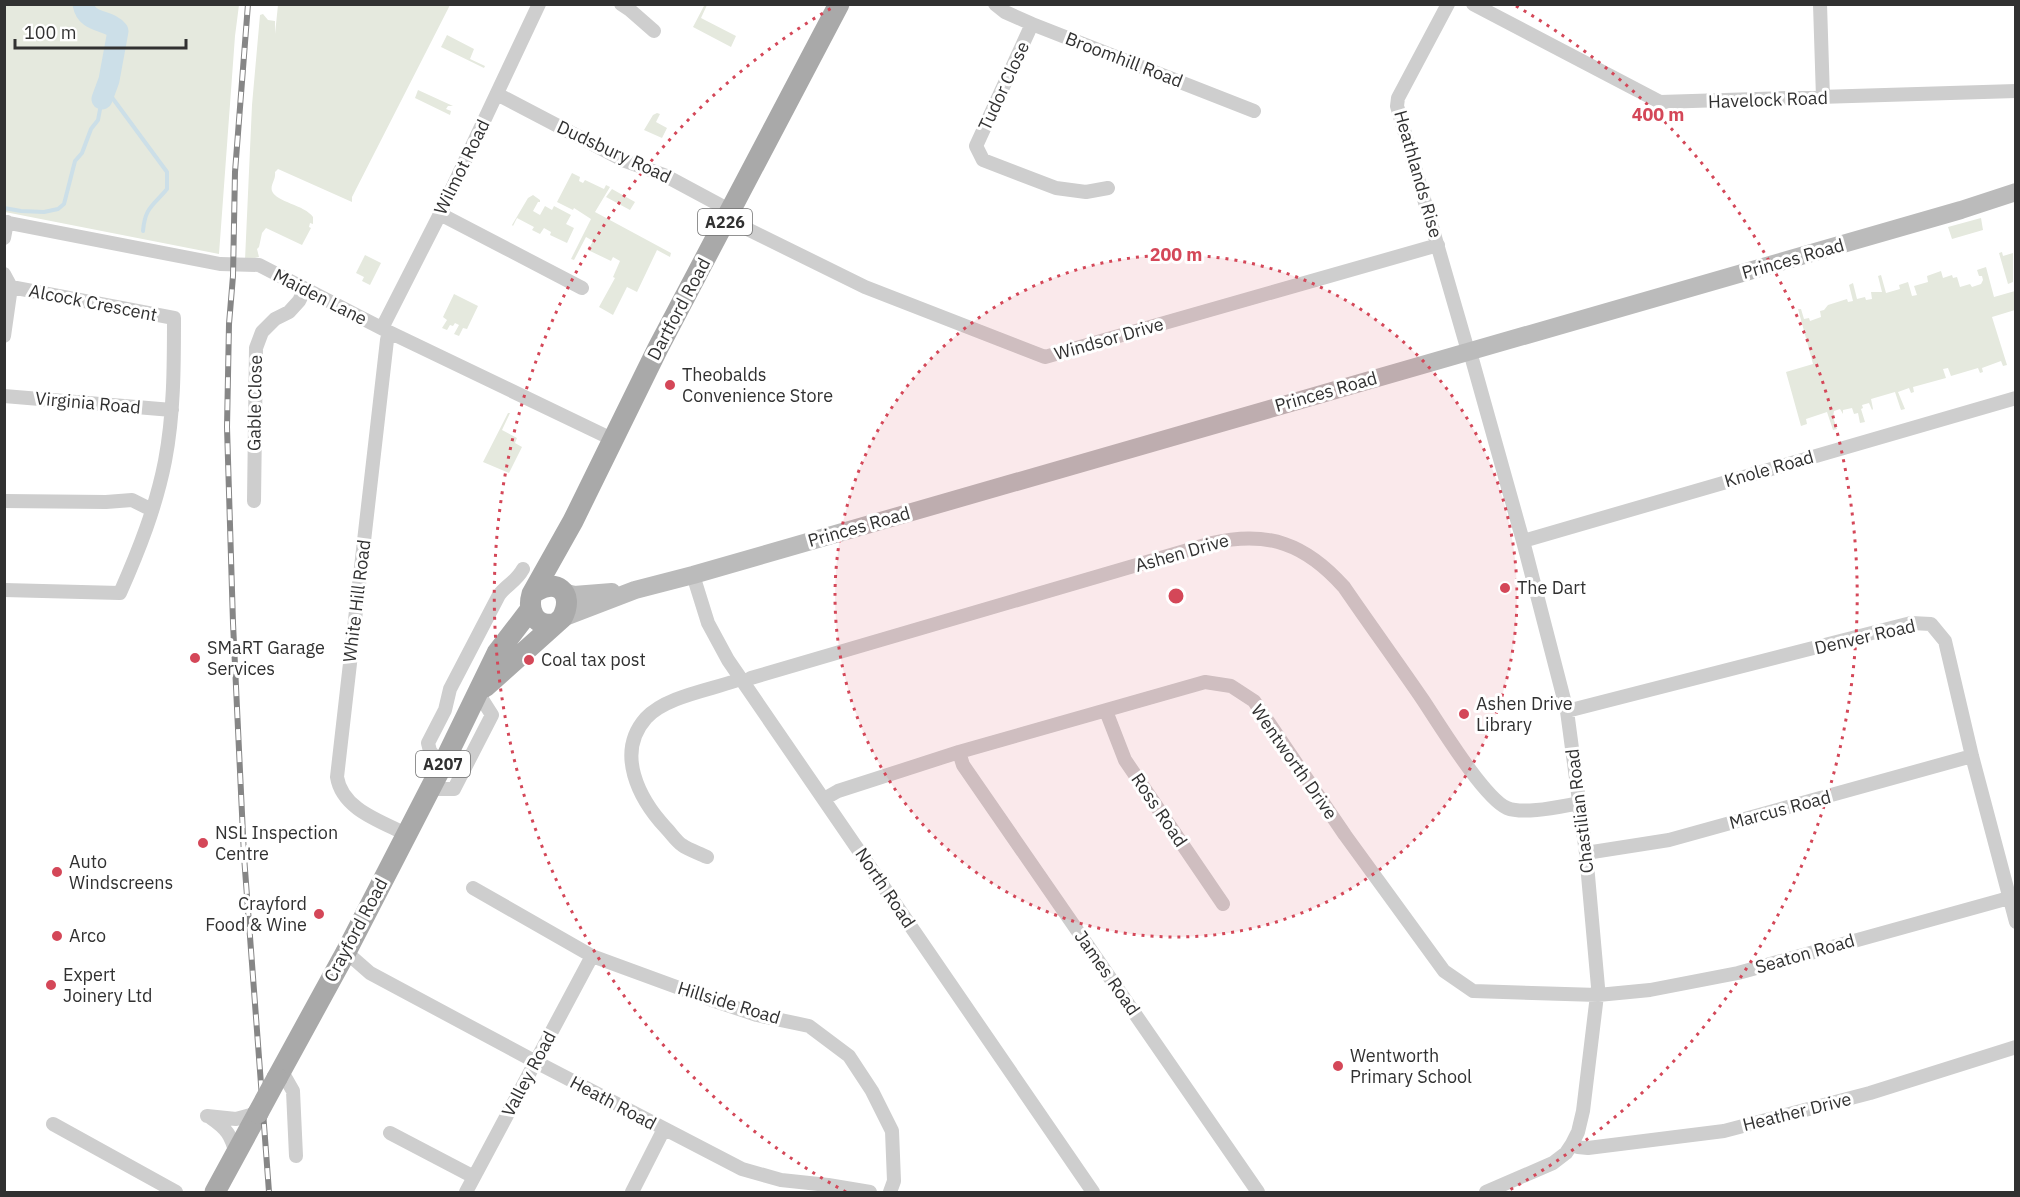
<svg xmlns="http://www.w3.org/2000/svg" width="2020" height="1197" font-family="'IBM Plex Sans',sans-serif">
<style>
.green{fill:#e5e9de}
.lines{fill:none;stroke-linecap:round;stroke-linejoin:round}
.stream{stroke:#ccdfe8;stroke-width:4}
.river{stroke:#ccdfe8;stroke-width:21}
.street{stroke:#cecece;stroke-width:14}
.secondary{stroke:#bbb;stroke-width:18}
.primary{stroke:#a9a9a9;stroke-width:21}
.rail-casing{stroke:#868686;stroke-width:6}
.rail{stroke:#fff;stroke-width:4;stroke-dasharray:11;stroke-linecap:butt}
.primary-bridge{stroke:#a9a9a9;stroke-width:21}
.ring{fill:none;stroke:#d44758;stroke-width:3;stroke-dasharray:3 6}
.poi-dot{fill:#d44758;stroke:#fff;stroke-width:2}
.labels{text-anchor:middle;stroke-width:6;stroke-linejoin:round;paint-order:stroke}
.shield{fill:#fff;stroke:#6f6f6f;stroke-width:1.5}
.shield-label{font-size:16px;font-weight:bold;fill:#313131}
.street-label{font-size:18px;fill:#313131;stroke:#fff}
.poi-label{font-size:18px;fill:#313131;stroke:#fff;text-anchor:start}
.centre{fill:#d44758;stroke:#fff;stroke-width:3}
.ring-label{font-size:18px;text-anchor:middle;font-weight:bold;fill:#d44758;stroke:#fff;stroke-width:6;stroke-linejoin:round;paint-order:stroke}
</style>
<rect width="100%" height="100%" fill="#fff"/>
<path class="green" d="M 705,4 L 707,5 L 701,18 L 736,36 L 731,47 L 693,27 Z
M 4,5 L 239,5 L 235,36 L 219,254 L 5,212 Z
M 278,5 L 450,5 L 352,197 L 352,202 L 278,169 L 275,172 C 276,180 270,185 272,191 C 276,202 305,205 313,217 L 313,224 L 310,223 L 309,227 L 311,228 L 302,245 L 266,228 L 262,233 L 259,247 L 257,249 L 259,257 L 245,260 L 252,105 L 260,15 L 263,14 L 268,20 L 275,21 L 275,34 Z
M 447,35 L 474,49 L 470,59 L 485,66 L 484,68 L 441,47 Z
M 418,90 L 453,106 L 448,106 L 446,109 L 451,111 L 450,115 L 415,98 Z
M 657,113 L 660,114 L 656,122 L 667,128 L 662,138 L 644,130 L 653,115 Z
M 572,173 L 580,177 L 579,181 L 583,183 L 585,180 L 604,189 L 606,185 L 610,187 L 595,212 L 671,253 L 670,257 L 657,250 L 637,292 L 627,287 L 613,315 L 599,307 L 615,278 L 613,277 L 620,261 L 613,257 L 611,261 L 588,250 L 593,241 L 586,237 L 574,260 L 571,259 L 591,219 L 574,208 L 573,210 L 557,202 Z
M 612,189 L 635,202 L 630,210 L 606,197 Z
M 533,195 L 540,200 L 540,202 L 538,202 L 533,211 L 540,215 L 545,206 L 552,210 L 554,206 L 571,215 L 566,224 L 574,228 L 567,243 L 550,235 L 551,232 L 544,228 L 540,234 L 532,230 L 534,227 L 517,218 L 513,226 L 512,225 L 528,198 Z
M 1981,218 L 1983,230 L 1952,239 L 1948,227 Z
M 2002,252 L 2003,256 L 2013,253 L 2013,282 L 2008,284 L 1999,253 Z
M 365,255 L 381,263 L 370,285 L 362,281 L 364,277 L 356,273 Z
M 1986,267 L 1994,297 L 2015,291 L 2015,310 L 1992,317 L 2007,365 L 2003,366 L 2001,361 L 1982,368 L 1983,372 L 1980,373 L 1978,368 L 1951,376 L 1948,368 L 1943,369 L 1946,378 L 1913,387 L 1914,392 L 1911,393 L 1909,388 L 1898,392 L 1905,409 L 1901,410 L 1895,392 L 1871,399 L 1873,409 L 1872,410 L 1869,403 L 1862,405 L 1863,408 L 1861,409 L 1865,422 L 1860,423 L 1858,413 L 1854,414 L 1852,408 L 1843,410 L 1843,414 L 1840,409 L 1834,411 L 1833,417 L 1837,429 L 1833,430 L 1827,412 L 1806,419 L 1807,424 L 1801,426 L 1786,372 L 1813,364 L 1798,309 L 1801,309 L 1804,319 L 1809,318 L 1810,321 L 1821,317 L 1820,311 L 1824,310 L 1828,305 L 1847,299 L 1848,302 L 1853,301 L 1849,285 L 1853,283 L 1857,299 L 1865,297 L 1866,300 L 1872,299 L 1871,292 L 1882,292 L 1878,276 L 1881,275 L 1886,293 L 1900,289 L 1899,285 L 1908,282 L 1912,296 L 1917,295 L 1914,286 L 1928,282 L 1927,276 L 1941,271 L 1943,278 L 1952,275 L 1953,278 L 1957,277 L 1960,287 L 1970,284 L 1972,287 L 1981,284 L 1983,280 L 1982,276 L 1979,276 L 1977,270 Z
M 454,294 L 478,306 L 467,329 L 463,328 L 459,336 L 454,334 L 459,325 L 455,323 L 453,326 L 450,325 L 447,330 L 442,328 L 447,320 L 443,317 Z
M 508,413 L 510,413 L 502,430 L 517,438 L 515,443 L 522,447 L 509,473 L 483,462 Z"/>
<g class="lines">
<path class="stream" d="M 107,86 L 108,92 L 167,172 L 167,189 C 153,206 145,207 143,231
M 4,208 L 21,211 L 44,212 L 58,209 L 64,204 L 75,161 L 82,153 L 91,129 L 98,120 L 102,99"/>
<path class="river" d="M 83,4 C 87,25 108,18 118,31 L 109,80 L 102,99"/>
<path class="street" d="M 621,4 L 630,10 L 654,31
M 995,4 L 1005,12 L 1032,24 L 1254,111
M 1448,4 L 1398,98 L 1397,106 L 1466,344 L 1472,359 L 1523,541 L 1567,711 L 1586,853 L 1598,987 L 1583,1111 L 1578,1132 L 1572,1144 L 1566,1153 L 1553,1163 L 1486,1192
M 1473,4 L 1660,102 L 2016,91
M 1820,4 L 1823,98
M 1032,24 L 976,146 L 983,160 L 1056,188 L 1086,192 L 1108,188
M 497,94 L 625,161 L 664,175 L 731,211
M 440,214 L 582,288
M 727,219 L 865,287 L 1045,357 L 1438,245
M 4,222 L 220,264 L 259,265 L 389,332 L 614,440
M 4,238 L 7,222
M 4,274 L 11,287 L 4,336
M 382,328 L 440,214 L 539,4
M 389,332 L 387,340 L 337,777 C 342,809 380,821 406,834
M 4,396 L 172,410
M 4,501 L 106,502 L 132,500 L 152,510
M 254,501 L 256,348 L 262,332 L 275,319 L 289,312 L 299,301 L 305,289
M 1523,541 L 2016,398
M 693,575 L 708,623 L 728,660 L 1093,1192
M 4,590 L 120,593 C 139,550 156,507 165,461 C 174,414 174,366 174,318 L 11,287
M 744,683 L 751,678 L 1212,543 C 1268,530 1306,544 1344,587 C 1370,625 1397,662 1423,700 C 1439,724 1484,798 1507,808 C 1524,815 1562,806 1580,803
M 1106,711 L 1125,760 L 1223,904
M 1567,711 L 1911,623 L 1931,624 L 1945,641 L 1972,756 L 2016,922
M 959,752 L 963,765 L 1258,1192
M 444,762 L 435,757 L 430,751 L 428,743 L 445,710 L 450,689 L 499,595 C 506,585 516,582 523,569
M 430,789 L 454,789 L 492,715 L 478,693
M 824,799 L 838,791 L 959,752 L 1205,682 L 1231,686 L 1254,701 L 1345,835 L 1444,971 L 1473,991 L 1598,995 L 1650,990 L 1738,973 L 2009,898
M 1586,853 L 1669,840 L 1972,756
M 707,857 C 699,853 689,850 682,845 C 676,841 671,833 666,828 C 639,799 615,753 646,718 C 665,697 709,690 735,681 L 740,678
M 473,888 L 592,956 L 712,1000 L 757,1015 L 809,1026 L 849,1056 L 872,1091 L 892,1131 L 894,1181 L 890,1192
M 346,952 L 370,973 L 536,1062 L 742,1169 L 781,1180 L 828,1185 L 870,1192
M 281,1070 L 293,1091 L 296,1156
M 207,1116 L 236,1119 L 258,1113
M 211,1118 C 227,1129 231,1135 236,1154
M 53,1124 L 176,1192
M 390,1133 L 474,1177
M 1572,1144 L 1578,1147 L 1588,1148 L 1724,1131 L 1743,1126 L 1870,1093 L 2016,1047
M 466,1192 L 592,956
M 632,1192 L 664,1129"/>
<path class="secondary" d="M 563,592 L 574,595 L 612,592
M 562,618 L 635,590 L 693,575 L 1961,210 L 2016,192"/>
<path class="primary" d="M 555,624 C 535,627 527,611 532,594 L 573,521 L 658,348 L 839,4
M 485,687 L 562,618 C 576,592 555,576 532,594
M 277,1078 L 346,952 L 444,762 L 497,653 L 530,610
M 215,1192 L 258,1113"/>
<g class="rail-casing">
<path id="rail" d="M 248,4 L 235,172 L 233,276 L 229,324 L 227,427 L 233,623 L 244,856 L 269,1192"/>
</g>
<use href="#rail" class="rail"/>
<path class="primary-bridge" d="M 258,1113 L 277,1078"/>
</g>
<circle cx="1176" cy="596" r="341" fill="#d44758" fill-opacity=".12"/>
<g class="ring">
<circle cx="1176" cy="596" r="341"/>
<path d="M846 1192A681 681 0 0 1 835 6M1516 6A681 681 0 0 1 1506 1192"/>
</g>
<g class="poi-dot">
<circle cx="670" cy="385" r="6"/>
<circle cx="1505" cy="588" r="6"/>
<circle cx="195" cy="658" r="6"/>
<circle cx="529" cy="660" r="6"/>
<circle cx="1464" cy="714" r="6"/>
<circle cx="203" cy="843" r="6"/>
<circle cx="57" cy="872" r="6"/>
<circle cx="319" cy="914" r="6"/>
<circle cx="57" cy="936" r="6"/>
<circle cx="51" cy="985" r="6"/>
<circle cx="1338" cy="1066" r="6"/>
</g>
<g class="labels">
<g class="shield">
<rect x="698" y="209" width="54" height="26" rx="4.5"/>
<rect x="416" y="751" width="54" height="26" rx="4.5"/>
</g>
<g class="shield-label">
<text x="725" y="228">A226</text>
<text x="443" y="770">A207</text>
</g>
<g class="street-label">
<text transform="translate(1124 60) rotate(21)" y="6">Broomhill Road</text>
<text transform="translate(1004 86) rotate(-65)" y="6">Tudor Close</text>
<text transform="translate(1768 100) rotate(-2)" y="6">Havelock Road</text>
<text transform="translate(614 152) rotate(25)" y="6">Dudsbury Road</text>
<text transform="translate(462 167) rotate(-64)" y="6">Wilmot Road</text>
<text transform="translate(1418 174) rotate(74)" y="6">Heathlands Rise</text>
<text transform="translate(1793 259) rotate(-16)" y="6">Princes Road</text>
<text transform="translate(320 297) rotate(27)" y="6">Maiden Lane</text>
<text transform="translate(93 303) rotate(11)" y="6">Alcock Crescent</text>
<text transform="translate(679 309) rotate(-62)" y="6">Dartford Road</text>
<text transform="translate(1109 339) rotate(-16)" y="6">Windsor Drive</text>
<text transform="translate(1326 392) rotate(-16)" y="6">Princes Road</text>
<text transform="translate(88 403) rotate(5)" y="6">Virginia Road</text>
<text transform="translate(255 403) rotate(-89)" y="6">Gable Close</text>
<text transform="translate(1769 469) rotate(-16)" y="6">Knole Road</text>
<text transform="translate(859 527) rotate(-16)" y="6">Princes Road</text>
<text transform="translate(1182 553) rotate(-16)" y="6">Ashen Drive</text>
<text transform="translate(357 601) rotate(-83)" y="6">White Hill Road</text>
<text transform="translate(1865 637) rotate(-13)" y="6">Denver Road</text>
<text transform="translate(1294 762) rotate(55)" y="6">Wentworth Drive</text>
<text transform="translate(1159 810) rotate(56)" y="6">Ross Road</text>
<text transform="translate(1780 810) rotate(-15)" y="6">Marcus Road</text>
<text transform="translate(1580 811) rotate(-97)" y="6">Chastilian Road</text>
<text transform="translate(885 888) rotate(56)" y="6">North Road</text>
<text transform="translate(356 930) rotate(-62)" y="6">Crayford Road</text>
<text transform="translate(1805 954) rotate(-16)" y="6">Seaton Road</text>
<text transform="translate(1107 973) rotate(55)" y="6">James Road</text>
<text transform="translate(729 1003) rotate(17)" y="6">Hillside Road</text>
<text transform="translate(529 1074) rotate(-62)" y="6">Valley Road</text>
<text transform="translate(613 1103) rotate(28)" y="6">Heath Road</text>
<text transform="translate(1797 1112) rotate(-14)" y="6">Heather Drive</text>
</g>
<g class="poi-label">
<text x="682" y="381">Theobalds<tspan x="682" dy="21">Convenience Store</tspan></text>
<text x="1517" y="594">The Dart</text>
<text x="207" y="654">SMaRT Garage<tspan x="207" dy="21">Services</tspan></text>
<text x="541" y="666">Coal tax post</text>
<text x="1476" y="710">Ashen Drive<tspan x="1476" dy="21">Library</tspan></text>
<text x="215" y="839">NSL Inspection<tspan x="215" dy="21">Centre</tspan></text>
<text x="69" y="868">Auto<tspan x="69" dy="21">Windscreens</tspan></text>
<text x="307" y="910" text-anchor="end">Crayford<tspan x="307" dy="21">Food &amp; Wine</tspan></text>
<text x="69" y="942">Arco</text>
<text x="63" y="981">Expert<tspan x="63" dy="21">Joinery Ltd</tspan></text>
<text x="1350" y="1062">Wentworth<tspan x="1350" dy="21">Primary School</tspan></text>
</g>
</g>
<circle cx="1176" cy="596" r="9" class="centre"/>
<g class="ring-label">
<text x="1658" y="121">400 m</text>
<text x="1176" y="261">200 m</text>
</g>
<rect width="2020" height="1197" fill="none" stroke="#313131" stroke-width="12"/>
<path d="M15 39v9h171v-9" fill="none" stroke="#313131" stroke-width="3"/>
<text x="24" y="39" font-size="18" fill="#313131" stroke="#ffffff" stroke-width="4.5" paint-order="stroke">100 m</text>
</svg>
